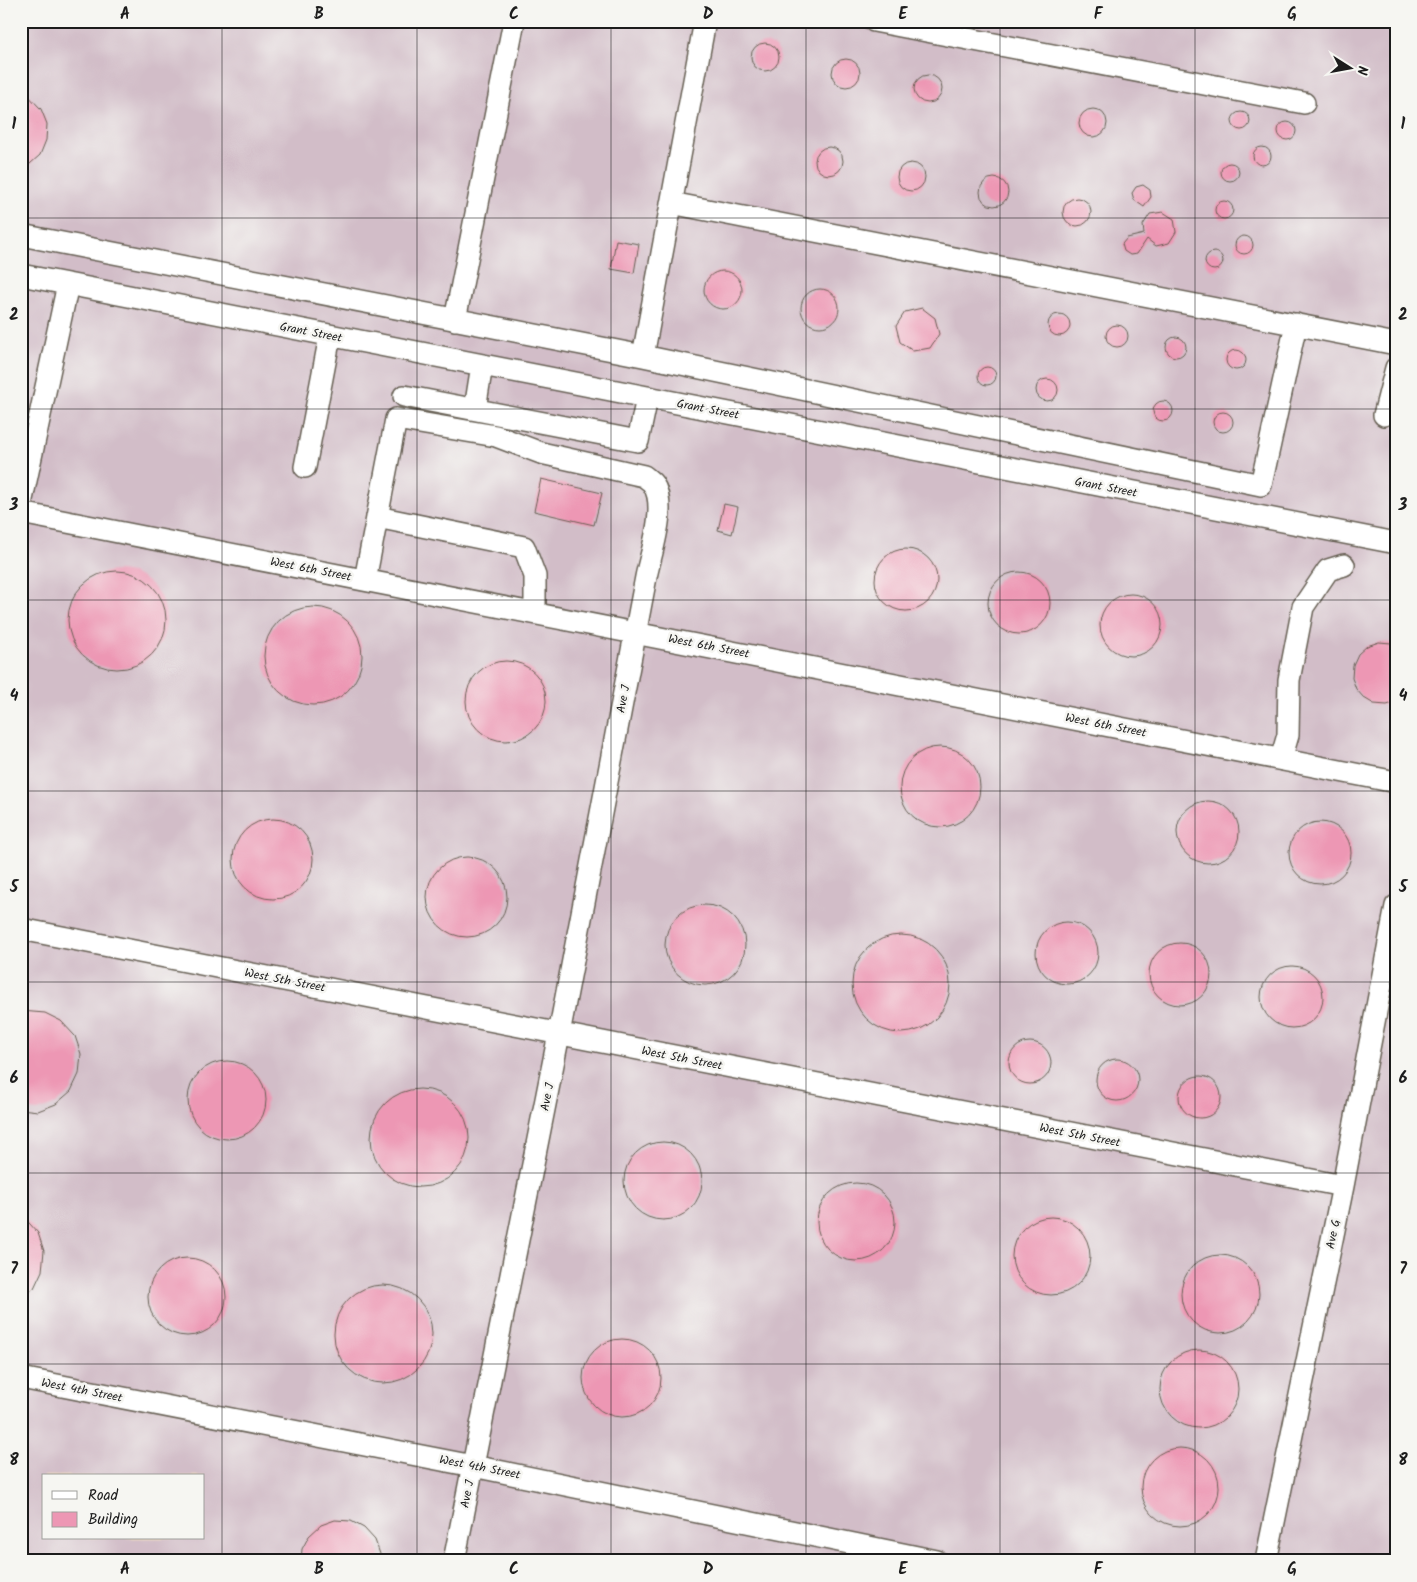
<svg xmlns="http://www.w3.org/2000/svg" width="1417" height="1582" font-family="Kalam,sans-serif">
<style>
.industrial{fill:#d2bdc8;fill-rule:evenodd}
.building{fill:#ed97b4}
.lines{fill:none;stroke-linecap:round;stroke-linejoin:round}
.minor-casing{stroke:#665f53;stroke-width:24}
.minor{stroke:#fff;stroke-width:21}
.grid{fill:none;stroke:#1c1c1c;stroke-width:1;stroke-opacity:0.55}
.labels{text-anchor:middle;stroke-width:5;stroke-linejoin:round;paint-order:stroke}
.street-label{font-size:12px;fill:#1c1c1c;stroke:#f6f6f2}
.neatline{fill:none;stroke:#1c1c1c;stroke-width:2}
.grid-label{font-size:16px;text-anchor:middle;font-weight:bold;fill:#1c1c1c}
</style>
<rect width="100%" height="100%" fill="#f6f6f2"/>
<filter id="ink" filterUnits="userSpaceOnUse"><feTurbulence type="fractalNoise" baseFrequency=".02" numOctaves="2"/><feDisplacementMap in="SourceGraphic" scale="10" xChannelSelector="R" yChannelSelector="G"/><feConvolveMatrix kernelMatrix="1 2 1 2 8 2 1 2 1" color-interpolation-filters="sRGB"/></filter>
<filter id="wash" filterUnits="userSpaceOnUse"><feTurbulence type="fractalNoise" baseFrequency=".0096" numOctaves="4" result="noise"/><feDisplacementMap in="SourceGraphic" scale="20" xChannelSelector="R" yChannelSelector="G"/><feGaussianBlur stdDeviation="1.12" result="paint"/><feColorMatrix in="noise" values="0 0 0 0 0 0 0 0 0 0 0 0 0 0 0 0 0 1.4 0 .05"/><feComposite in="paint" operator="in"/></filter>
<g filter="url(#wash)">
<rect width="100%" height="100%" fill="#f0dbba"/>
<path class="industrial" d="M 21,21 L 1396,21 L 1396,1561 L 21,1561 ZM 44,1476 L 204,1476 L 204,1538 L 44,1538 Z"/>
<g id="blocks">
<path class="building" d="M751 57a14 14 0 1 1 28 0a14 14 0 1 1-28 0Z
M832 73a14 14 0 1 1 28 0a14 14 0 1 1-28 0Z
M914 89a14 14 0 1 1 28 0a14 14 0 1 1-28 0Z
M 21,88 L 41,109 L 47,124 L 46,140 L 40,155 L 21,172 Z
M1079 123a14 14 0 1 1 28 0a14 14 0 1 1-28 0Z
M1232 121a9 9 0 1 1 18 0a9 9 0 1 1-18 0Z
M1278 131a9 9 0 1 1 18 0a9 9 0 1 1-18 0Z
M815 161a14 14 0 1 1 28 0a14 14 0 1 1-28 0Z
M1253 156a9 9 0 1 1 18 0a9 9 0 1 1-18 0Z
M897 177a14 14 0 1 1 28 0a14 14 0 1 1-28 0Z
M1221 172a9 9 0 1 1 18 0a9 9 0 1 1-18 0Z
M980 192a14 14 0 1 1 28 0a14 14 0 1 1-28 0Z
M 1143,185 L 1150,190 L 1151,197 L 1144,207 L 1134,200 L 1132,193 L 1136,187 Z
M1063 212a14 14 0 1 1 28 0a14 14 0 1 1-28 0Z
M1215 210a9 9 0 1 1 18 0a9 9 0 1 1-18 0Z
M 1163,212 L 1174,219 L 1176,232 L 1169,243 L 1156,246 L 1147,239 L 1137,254 L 1130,255 L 1124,251 L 1122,244 L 1127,238 L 1144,234 L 1143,225 L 1150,214 Z
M1235 245a9 9 0 1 1 18 0a9 9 0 1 1-18 0Z
M 616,240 L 639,244 L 634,273 L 611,269 Z
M1205 261a9 9 0 1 1 18 0a9 9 0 1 1-18 0Z
M704 290a19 19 0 1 1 38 0a19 19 0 1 1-38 0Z
M801 308a19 19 0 1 1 38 0a19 19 0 1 1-38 0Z
M 922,308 L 935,318 L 939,334 L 930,348 L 913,351 L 900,342 L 896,326 L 905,312 Z
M1048 325a11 11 0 1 1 22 0a11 11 0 1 1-22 0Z
M1106 336a11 11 0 1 1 22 0a11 11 0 1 1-22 0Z
M1166 347a10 10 0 1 1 20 0a10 10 0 1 1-20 0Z
M1226 360a10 10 0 1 1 20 0a10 10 0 1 1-20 0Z
M978 376a9 9 0 1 1 18 0a9 9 0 1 1-18 0Z
M1036 390a11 11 0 1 1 22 0a11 11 0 1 1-22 0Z
M1153 411a10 10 0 1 1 20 0a10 10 0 1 1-20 0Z
M1213 422a10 10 0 1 1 20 0a10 10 0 1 1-20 0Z
M 541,479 L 602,493 L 594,525 L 534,511 Z
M 724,504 L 738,507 L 732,534 L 718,530 Z
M875 580a31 31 0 1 1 62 0a31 31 0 1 1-62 0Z
M68 620a49 49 0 1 1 98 0a49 49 0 1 1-98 0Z
M988 603a31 31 0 1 1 62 0a31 31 0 1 1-62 0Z
M1100 625a31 31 0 1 1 62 0a31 31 0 1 1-62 0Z
M264 656a49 49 0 1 1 98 0a49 49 0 1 1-98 0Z
M 1379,642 L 1391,643 L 1396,645 L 1396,702 L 1387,705 L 1374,704 L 1364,698 L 1356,689 L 1352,678 L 1353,665 L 1358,654 L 1367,646 Z
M466 701a40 40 0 1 1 80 0a40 40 0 1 1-80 0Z
M900 787a40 40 0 1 1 80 0a40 40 0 1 1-80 0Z
M1177 832a31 31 0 1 1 62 0a31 31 0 1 1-62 0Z
M233 859a40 40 0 1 1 80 0a40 40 0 1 1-80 0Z
M1289 853a31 31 0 1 1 62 0a31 31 0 1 1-62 0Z
M427 897a40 40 0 1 1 80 0a40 40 0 1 1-80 0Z
M665 945a40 40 0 1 1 80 0a40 40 0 1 1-80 0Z
M1036 953a31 31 0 1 1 62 0a31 31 0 1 1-62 0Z
M852 984a49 49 0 1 1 98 0a49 49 0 1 1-98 0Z
M1149 974a31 31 0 1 1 62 0a31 31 0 1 1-62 0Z
M1261 997a31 31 0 1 1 62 0a31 31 0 1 1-62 0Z
M 21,1011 L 45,1013 L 61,1021 L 75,1036 L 81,1054 L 79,1074 L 71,1091 L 56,1104 L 38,1111 L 21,1109 Z
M1009 1063a21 21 0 1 1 42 0a21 21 0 1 1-42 0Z
M1096 1080a21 21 0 1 1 42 0a21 21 0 1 1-42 0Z
M188 1100a39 39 0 1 1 78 0a39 39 0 1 1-78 0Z
M1179 1097a21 21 0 1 1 42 0a21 21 0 1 1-42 0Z
M371 1138a49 49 0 1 1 98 0a49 49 0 1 1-98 0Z
M624 1181a39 39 0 1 1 78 0a39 39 0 1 1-78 0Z
M817 1222a39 39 0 1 1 78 0a39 39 0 1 1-78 0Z
M 21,1214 L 38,1233 L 44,1251 L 42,1271 L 34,1288 L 21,1299 Z
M1012 1256a39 39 0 1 1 78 0a39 39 0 1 1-78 0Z
M1181 1294a39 39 0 1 1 78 0a39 39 0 1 1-78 0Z
M148 1297a39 39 0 1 1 78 0a39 39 0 1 1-78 0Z
M334 1334a49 49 0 1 1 98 0a49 49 0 1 1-98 0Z
M583 1378a39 39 0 1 1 78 0a39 39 0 1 1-78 0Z
M1160 1389a39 39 0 1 1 78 0a39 39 0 1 1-78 0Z
M1141 1487a39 39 0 1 1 78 0a39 39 0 1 1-78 0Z
M 335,1520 L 351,1521 L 364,1528 L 375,1540 L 380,1554 L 379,1561 L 301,1561 L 302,1549 L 309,1536 L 321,1525 Z"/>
</g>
</g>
<g filter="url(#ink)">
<use href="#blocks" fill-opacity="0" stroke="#665f53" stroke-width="1"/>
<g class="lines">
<g class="minor-casing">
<path id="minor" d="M 874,21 L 1304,103
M 671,203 L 1396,344
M 21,235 L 643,356 L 1261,485 L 1296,324
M 21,275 L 1396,543
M 455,320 L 514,21
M 643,356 L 705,21
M 404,396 L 638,441 L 647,398
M 475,409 L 482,365
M 1384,415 L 1396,368
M 305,467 L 330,336
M 21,504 L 68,284
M 21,513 L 1396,782
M 377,517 L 524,547 L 535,576 L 535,613
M 365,580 L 396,419 L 496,436 L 541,453 L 644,476 C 646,478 651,481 653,484 C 668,506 651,552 646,577 L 559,1034 L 454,1561
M 1281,759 L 1288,735 L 1289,680 L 1303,607 L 1328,570 L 1344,565
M 21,929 L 1343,1186
M 21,1378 L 473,1466 L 937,1561
M 1266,1561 L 1343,1186 L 1396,906"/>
</g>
<use href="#minor" class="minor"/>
</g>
</g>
<path class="grid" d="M 222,21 L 222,1561M 417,21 L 417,1561M 611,21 L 611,1561M 806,21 L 806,1561M 1000,21 L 1000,1561M 1195,21 L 1195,1561M 21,218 L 1396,218M 21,409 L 1396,409M 21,600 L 1396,600M 21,791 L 1396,791M 21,982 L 1396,982M 21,1173 L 1396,1173M 21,1364 L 1396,1364"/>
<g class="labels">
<g class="street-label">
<text transform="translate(311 332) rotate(11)" y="4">Grant Street</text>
<text transform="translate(708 409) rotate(11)" y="4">Grant Street</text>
<text transform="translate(1106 487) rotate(11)" y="4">Grant Street</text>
<text transform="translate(311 569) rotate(11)" y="4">West 6th Street</text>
<text transform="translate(709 646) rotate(11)" y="4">West 6th Street</text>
<text transform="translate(623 699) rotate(-79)" y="4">Ave J</text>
<text transform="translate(1106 725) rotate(11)" y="4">West 6th Street</text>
<text transform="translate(285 980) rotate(11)" y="4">West 5th Street</text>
<text transform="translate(682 1058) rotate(11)" y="4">West 5th Street</text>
<text transform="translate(547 1097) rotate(-79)" y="4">Ave J</text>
<text transform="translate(1080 1135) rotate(11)" y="4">West 5th Street</text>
<text transform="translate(1333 1234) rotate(-78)" y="4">Ave G</text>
<text transform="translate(82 1390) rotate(11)" y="4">West 4th Street</text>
<text transform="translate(480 1467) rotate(11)" y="4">West 4th Street</text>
<text transform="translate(467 1494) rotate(-79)" y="4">Ave J</text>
</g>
</g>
<rect width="1417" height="1582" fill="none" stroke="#f6f6f2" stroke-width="55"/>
<rect x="42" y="1474" width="162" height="65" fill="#f6f6f2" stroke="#9f9f9c"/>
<rect x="52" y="1491" width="25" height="8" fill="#ffffff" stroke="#9f9f9c"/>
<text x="88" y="1500" font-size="15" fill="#1c1c1c">Road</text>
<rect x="52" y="1512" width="25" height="15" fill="#ed97b4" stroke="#9f9f9c"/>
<text x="88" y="1524" font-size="15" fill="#1c1c1c">Building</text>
<g transform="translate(1350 68) rotate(101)" stroke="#f6f6f2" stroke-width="4" paint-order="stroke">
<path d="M0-4L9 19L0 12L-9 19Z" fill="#1c1c1c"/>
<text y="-8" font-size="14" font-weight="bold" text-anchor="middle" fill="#1c1c1c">N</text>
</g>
<rect x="28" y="28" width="1362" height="1526" class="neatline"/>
<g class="grid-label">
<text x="125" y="19">A</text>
<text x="319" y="19">B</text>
<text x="514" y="19">C</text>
<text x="708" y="19">D</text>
<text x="903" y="19">E</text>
<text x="1098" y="19">F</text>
<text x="1292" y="19">G</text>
<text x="14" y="129">1</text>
<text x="1403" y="129">1</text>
<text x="14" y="320">2</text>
<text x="1403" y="320">2</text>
<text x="14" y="510">3</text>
<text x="1403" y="510">3</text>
<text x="14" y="701">4</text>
<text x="1403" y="701">4</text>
<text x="14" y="892">5</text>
<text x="1403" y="892">5</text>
<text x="14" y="1083">6</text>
<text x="1403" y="1083">6</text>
<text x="14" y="1274">7</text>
<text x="1403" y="1274">7</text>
<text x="14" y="1465">8</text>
<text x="1403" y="1465">8</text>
<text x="125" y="1574">A</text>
<text x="319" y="1574">B</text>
<text x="514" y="1574">C</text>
<text x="708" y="1574">D</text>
<text x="903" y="1574">E</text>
<text x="1098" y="1574">F</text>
<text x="1292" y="1574">G</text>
</g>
</svg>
